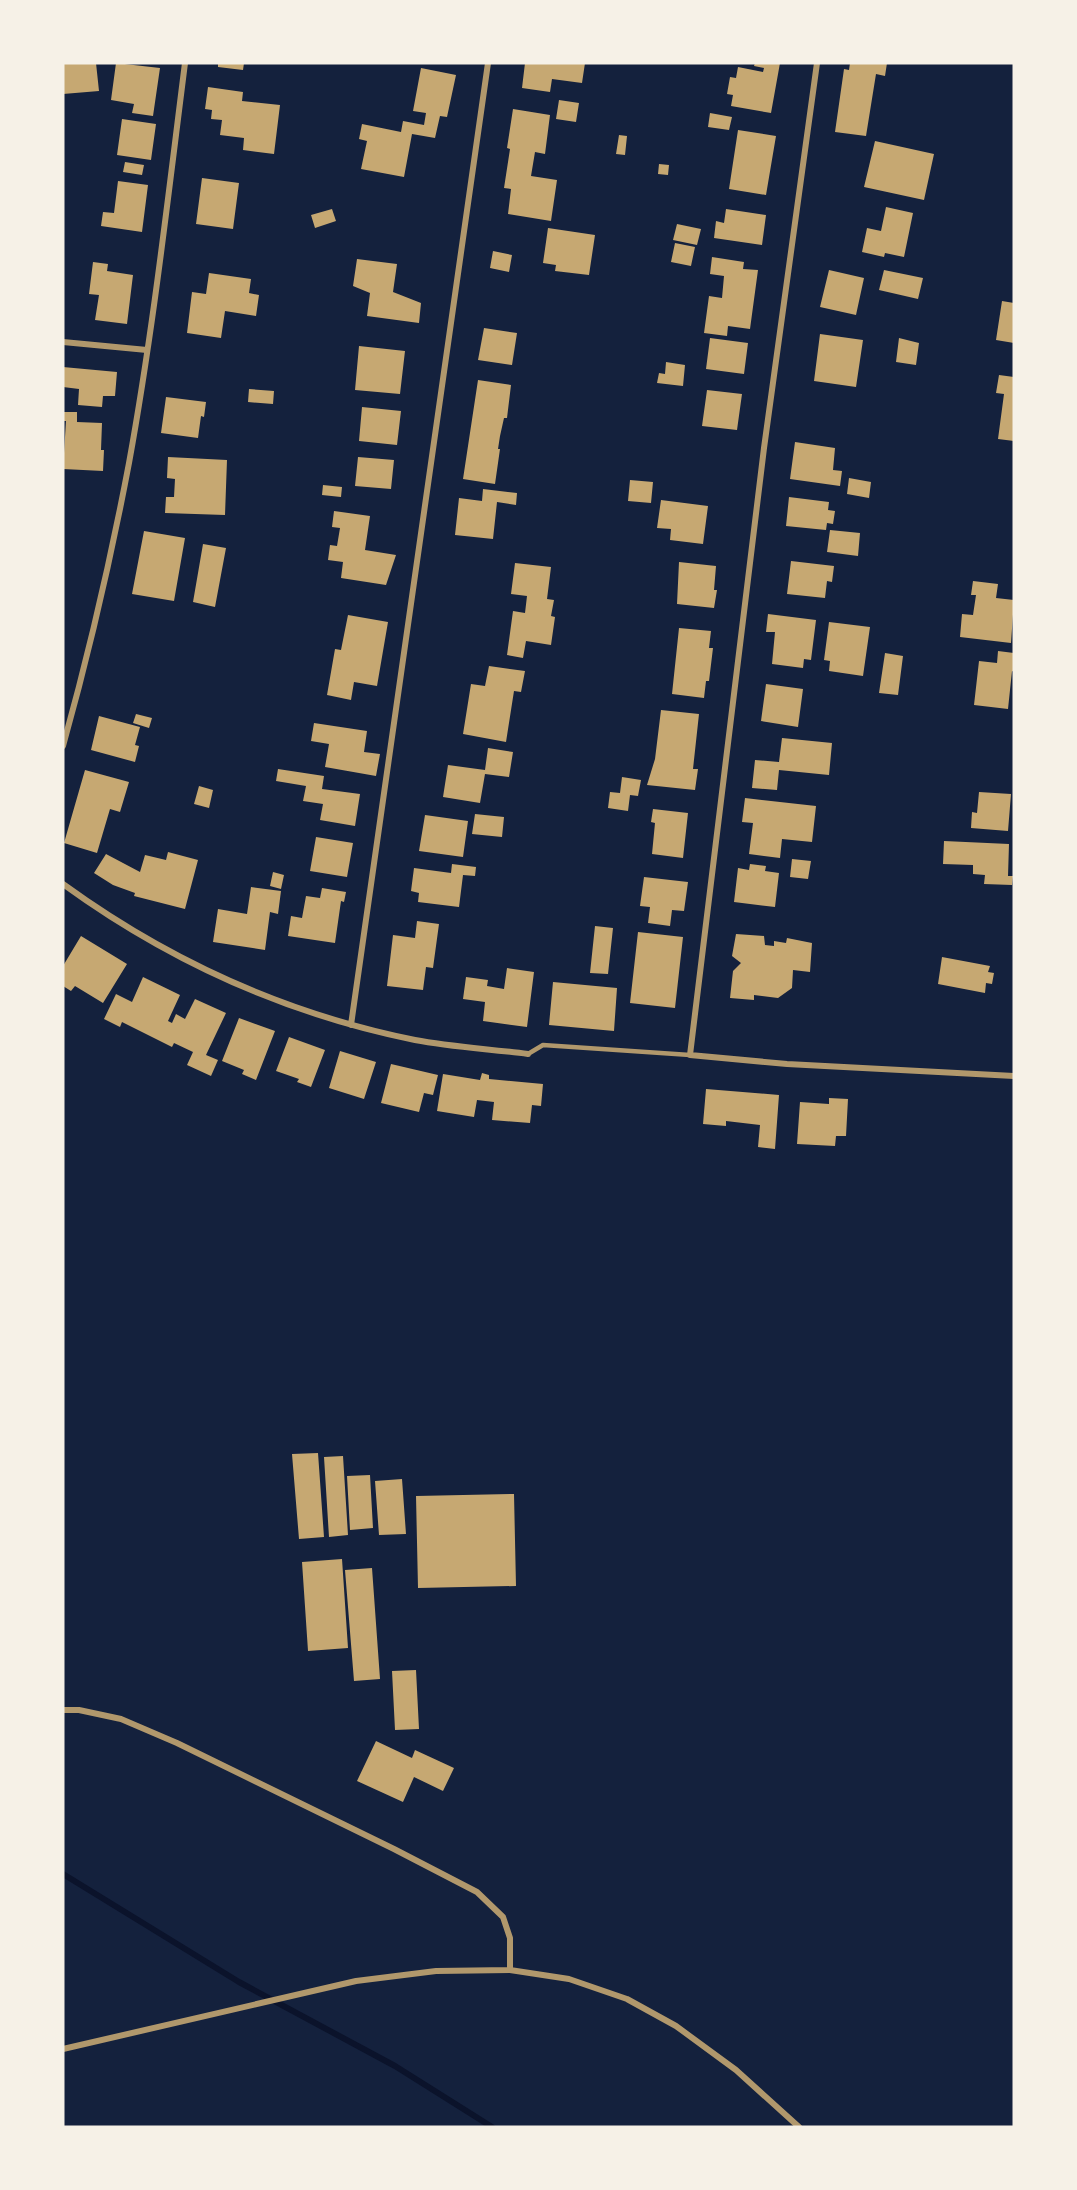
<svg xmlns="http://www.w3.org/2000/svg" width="1077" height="2190" font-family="'Space Grotesk',sans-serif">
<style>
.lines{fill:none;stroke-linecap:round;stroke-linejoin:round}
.stream{stroke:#0b132b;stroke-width:6}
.building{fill:#c6a872}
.service{stroke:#b1986c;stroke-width:4.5}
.minor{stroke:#b1986c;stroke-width:6}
</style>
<rect width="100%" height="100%" fill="#14213d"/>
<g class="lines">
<path class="stream" d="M 63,1874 L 239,1982 L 395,2066 L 492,2127"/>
</g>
<path class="building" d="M 63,63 L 96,63 L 99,91 L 63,94 Z
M 116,63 L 160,68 L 153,116 L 132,113 L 134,104 L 111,100 Z
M 218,63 L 244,63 L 243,70 L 218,67 Z
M 525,63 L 585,63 L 582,83 L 552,79 L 550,92 L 522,88 Z
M 755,63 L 780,63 L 771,113 L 731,106 L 733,95 L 727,94 L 730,77 L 736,78 L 738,67 L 763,72 L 764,68 L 754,66 Z
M 850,63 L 887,63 L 885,76 L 876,74 L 866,136 L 835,132 L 844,69 L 849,70 Z
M 421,68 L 456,75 L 447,117 L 440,116 L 435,138 L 412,134 L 404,177 L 361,169 L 367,141 L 359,139 L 362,124 L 401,132 L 403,121 L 424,125 L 426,113 L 413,111 Z
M 208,87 L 243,92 L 242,101 L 280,105 L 274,154 L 243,150 L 244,138 L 220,135 L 222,120 L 211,119 L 212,110 L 205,109 Z
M 559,100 L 579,103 L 576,122 L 556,119 Z
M 513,109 L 550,115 L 545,154 L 535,152 L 531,176 L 557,180 L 551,221 L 508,214 L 511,189 L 504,188 L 510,149 L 507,148 Z
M 710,113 L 732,117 L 729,130 L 708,127 Z
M 122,119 L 156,124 L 151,160 L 117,155 Z
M 738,130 L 776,136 L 766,195 L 729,189 Z
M 619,135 L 627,136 L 625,155 L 616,154 Z
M 875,141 L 934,154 L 924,200 L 864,187 Z
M 125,162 L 144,165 L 142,175 L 123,172 Z
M 659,164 L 669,165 L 668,175 L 658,174 Z
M 202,178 L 239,183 L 233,229 L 196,224 Z
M 118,181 L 148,185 L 142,232 L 101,226 L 103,212 L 114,213 Z
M 886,207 L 913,213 L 904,257 L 885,253 L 884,257 L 862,252 L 867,228 L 881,231 Z
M 332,209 L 336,221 L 315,228 L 311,215 Z
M 726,209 L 766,215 L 762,245 L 714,238 L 716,221 L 724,223 Z
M 677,224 L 701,229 L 697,245 L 673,240 Z
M 548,228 L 595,235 L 589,275 L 555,271 L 556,265 L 543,263 Z
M 675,243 L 695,247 L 691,266 L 671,262 Z
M 493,251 L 512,255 L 509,272 L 490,268 Z
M 712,257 L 744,262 L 743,269 L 758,270 L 750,329 L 728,326 L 727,336 L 704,333 L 709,296 L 722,298 L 724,276 L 710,274 Z
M 357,259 L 397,264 L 393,292 L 421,303 L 419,323 L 367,316 L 370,293 L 353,286 Z
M 93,262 L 108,264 L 107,271 L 133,275 L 127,324 L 95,320 L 99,295 L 89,294 Z
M 829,270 L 864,278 L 856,315 L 820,307 Z
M 884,270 L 923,278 L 918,299 L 879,290 Z
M 209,273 L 251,279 L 249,293 L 259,295 L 256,316 L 225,311 L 221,338 L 187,333 L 192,292 L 206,294 Z
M 1002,301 L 1014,303 L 1014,343 L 996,340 Z
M 484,328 L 517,333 L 512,365 L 478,360 Z
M 820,334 L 863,340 L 856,387 L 814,381 Z
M 710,338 L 748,343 L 744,374 L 706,369 Z
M 899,338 L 919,343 L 916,365 L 896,362 Z
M 359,346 L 405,351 L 400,394 L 355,390 Z
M 666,362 L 685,365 L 683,386 L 657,383 L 659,373 L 665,374 Z
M 63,367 L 117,372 L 115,396 L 103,396 L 102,407 L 78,405 L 79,389 L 63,387 Z
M 999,375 L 1014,377 L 1014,441 L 998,439 L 1004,394 L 996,393 Z
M 478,380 L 511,385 L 507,418 L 504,418 L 500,436 L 498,449 L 500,449 L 495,484 L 463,479 Z
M 249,389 L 274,391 L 273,404 L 248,402 Z
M 707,390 L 742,394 L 737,430 L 702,426 Z
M 166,397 L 206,402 L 204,417 L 201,416 L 198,438 L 161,433 Z
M 362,407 L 401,411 L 397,445 L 359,441 Z
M 63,412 L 77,412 L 77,422 L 102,423 L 101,450 L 104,450 L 103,471 L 63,469 L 66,421 L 63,421 Z
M 795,442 L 835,448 L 833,470 L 842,471 L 840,486 L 790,479 Z
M 168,457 L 227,460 L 225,515 L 165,513 L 166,497 L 174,497 L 175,479 L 167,478 Z
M 358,457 L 394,460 L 391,489 L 355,486 Z
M 849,478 L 871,482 L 869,498 L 847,494 Z
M 630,480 L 653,482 L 651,503 L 628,501 Z
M 323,485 L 342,487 L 341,497 L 322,495 Z
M 483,489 L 517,493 L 516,505 L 497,502 L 493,539 L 455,535 L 459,498 L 482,501 Z
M 789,497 L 829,502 L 828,510 L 835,511 L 833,524 L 827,523 L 826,530 L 786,526 Z
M 661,500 L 708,506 L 703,544 L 670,540 L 671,529 L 657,528 Z
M 334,511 L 370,516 L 365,550 L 396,555 L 386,585 L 341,578 L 343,562 L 328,560 L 330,545 L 337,546 L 340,528 L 332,527 Z
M 830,530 L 860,533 L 858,556 L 827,552 Z
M 144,531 L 185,538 L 174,601 L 132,594 Z
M 203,544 L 226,548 L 215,607 L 193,602 Z
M 791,561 L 834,566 L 832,582 L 827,581 L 825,598 L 787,594 Z
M 679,562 L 716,566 L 714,590 L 717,590 L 714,608 L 677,604 Z
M 515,563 L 551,567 L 547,599 L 554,600 L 551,616 L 555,617 L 551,645 L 526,641 L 523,658 L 507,655 L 513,611 L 525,613 L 527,596 L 511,594 Z
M 973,581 L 998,584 L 996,598 L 1014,600 L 1011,643 L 960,637 L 962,614 L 973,615 L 976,595 L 971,595 Z
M 768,614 L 816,620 L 811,660 L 804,659 L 803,668 L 772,664 L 775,632 L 766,632 Z
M 348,615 L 388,622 L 377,686 L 354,682 L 351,700 L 327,695 L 335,649 L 341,650 Z
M 829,622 L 870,627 L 863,676 L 829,671 L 830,661 L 824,660 Z
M 679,628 L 711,631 L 709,648 L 713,648 L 709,681 L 706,681 L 704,698 L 672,694 Z
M 998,651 L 1014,653 L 1014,672 L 1012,671 L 1008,709 L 974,705 L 979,661 L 997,663 Z
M 885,653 L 903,656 L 898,695 L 879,693 Z
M 489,666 L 525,671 L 521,692 L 514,691 L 506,742 L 463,734 L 471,684 L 485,686 Z
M 766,684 L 803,689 L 798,727 L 761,721 Z
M 661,710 L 699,714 L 693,769 L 698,769 L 695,790 L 647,785 L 655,759 Z
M 136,714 L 152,718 L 149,728 L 133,723 Z
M 99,716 L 140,727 L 135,745 L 139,746 L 135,762 L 91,750 Z
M 314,723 L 367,731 L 364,752 L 380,754 L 376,776 L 325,767 L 329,744 L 311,741 Z
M 782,738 L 832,743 L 829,775 L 779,770 L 777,790 L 752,788 L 755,760 L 779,762 Z
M 488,748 L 513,752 L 509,777 L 485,774 L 480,803 L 443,797 L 448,765 L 485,770 Z
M 278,769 L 324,776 L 322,789 L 360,794 L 355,826 L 320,820 L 323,804 L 303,801 L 306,786 L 276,781 Z
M 85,770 L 129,782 L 120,812 L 110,809 L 97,853 L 64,843 Z
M 622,777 L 641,780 L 638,796 L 630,795 L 628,811 L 608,808 L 610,792 L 620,793 Z
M 199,786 L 213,790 L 209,808 L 194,804 Z
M 979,792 L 1011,794 L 1008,831 L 971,828 L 972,812 L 977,813 Z
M 745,798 L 816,806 L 812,842 L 782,839 L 780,858 L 749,854 L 753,823 L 742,822 Z
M 653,809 L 688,813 L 683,858 L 652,854 L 655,823 L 651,822 Z
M 475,814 L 504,817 L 502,837 L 472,834 Z
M 425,815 L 468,821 L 463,857 L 419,851 Z
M 316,837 L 353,843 L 347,877 L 310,871 Z
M 944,841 L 1009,844 L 1008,876 L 1013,876 L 1012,885 L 984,884 L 985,875 L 973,874 L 973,865 L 943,864 Z
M 168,852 L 198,860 L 185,909 L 134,896 L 135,893 L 113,885 L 94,873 L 106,854 L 140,872 L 145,855 L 166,860 Z
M 792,859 L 811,861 L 808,879 L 790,877 Z
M 452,864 L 476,867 L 475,876 L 463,875 L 459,907 L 418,902 L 419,893 L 411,891 L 414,868 L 451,873 Z
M 750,864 L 766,866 L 765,871 L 779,873 L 775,907 L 734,902 L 738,868 L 749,870 Z
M 273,872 L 284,875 L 281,889 L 270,886 Z
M 644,877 L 688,882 L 684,911 L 672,910 L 670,926 L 648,923 L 650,907 L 640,906 Z
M 251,887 L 281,891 L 278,914 L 270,912 L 265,950 L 213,942 L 218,909 L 247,914 Z
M 322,888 L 346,892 L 344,902 L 341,901 L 335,943 L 288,936 L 291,916 L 302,918 L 306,896 L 320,898 Z
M 417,921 L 439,924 L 433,968 L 426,967 L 423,990 L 387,986 L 393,935 L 415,938 Z
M 595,926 L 613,928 L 608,974 L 590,973 Z
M 638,932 L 683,937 L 675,1008 L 630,1003 Z
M 736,934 L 764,936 L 765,945 L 774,946 L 774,941 L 786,943 L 787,938 L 812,943 L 810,972 L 793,970 L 792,988 L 778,998 L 754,995 L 754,1000 L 730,998 L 733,971 L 741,963 L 732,956 Z
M 81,936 L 127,964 L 103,1003 L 75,986 L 71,991 L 63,986 L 63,966 Z
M 942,957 L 990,966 L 988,972 L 994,973 L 992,984 L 986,983 L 985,993 L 938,984 Z
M 507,968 L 534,972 L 527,1027 L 483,1021 L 485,1002 L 463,999 L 466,977 L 488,980 L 487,986 L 504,989 Z
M 143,977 L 180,995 L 168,1021 L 172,1023 L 176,1014 L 185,1019 L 195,999 L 226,1013 L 206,1055 L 218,1060 L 211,1076 L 187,1065 L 193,1052 L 174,1043 L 172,1047 L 122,1022 L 120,1027 L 104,1019 L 116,994 L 132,1002 Z
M 553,982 L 617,988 L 614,1031 L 549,1025 Z
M 239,1018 L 275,1031 L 256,1080 L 242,1074 L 244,1070 L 222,1061 Z
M 289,1037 L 325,1050 L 311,1087 L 297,1082 L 299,1079 L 276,1071 Z
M 340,1051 L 376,1062 L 364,1099 L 329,1088 Z
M 391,1064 L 438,1075 L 433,1095 L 424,1093 L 419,1112 L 381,1103 Z
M 482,1073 L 489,1075 L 489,1079 L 543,1084 L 541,1106 L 532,1105 L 530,1123 L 492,1120 L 494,1102 L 477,1100 L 474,1117 L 437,1111 L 443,1074 L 480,1080 Z
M 706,1089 L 779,1095 L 775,1149 L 758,1147 L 760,1125 L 726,1121 L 726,1126 L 703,1124 Z
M 829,1098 L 848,1099 L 846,1136 L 836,1136 L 835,1146 L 797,1144 L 800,1102 L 829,1104 Z
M 318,1453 L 324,1537 L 299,1539 L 292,1454 Z
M 343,1456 L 348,1535 L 329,1537 L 324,1457 Z
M 370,1475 L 373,1528 L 350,1530 L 347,1476 Z
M 402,1479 L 406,1534 L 379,1535 L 375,1481 Z
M 514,1494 L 516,1586 L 418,1588 L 416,1496 Z
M 342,1559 L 348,1648 L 308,1651 L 302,1562 Z
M 372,1568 L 380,1679 L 354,1681 L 345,1570 Z
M 416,1670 L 419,1729 L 395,1730 L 392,1671 Z
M 376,1741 L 412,1758 L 415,1750 L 454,1768 L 443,1791 L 414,1777 L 403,1802 L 357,1781 Z"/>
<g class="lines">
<path class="service" d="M 528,1054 L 543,1045 L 690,1055"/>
<path class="minor" d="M 817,63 L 764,448 L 690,1055 L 787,1064 L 1014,1076
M 63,342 L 147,350
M 63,746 C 89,653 111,558 129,463 C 153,331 168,197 185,63
M 63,884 C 169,961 286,1014 415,1040 C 452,1047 491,1049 528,1054
M 351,1025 L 488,63
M 63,1710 L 79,1710 L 121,1719 L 177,1743 L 394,1849 L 477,1892 L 503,1917 L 510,1938 L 510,1970
M 63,2049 L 356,1981 L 436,1971 L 510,1970 L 569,1979 L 627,1999 L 676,2026 L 736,2070 L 799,2127"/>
</g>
<rect width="1077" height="2190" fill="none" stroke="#f6f1e7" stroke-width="129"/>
</svg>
